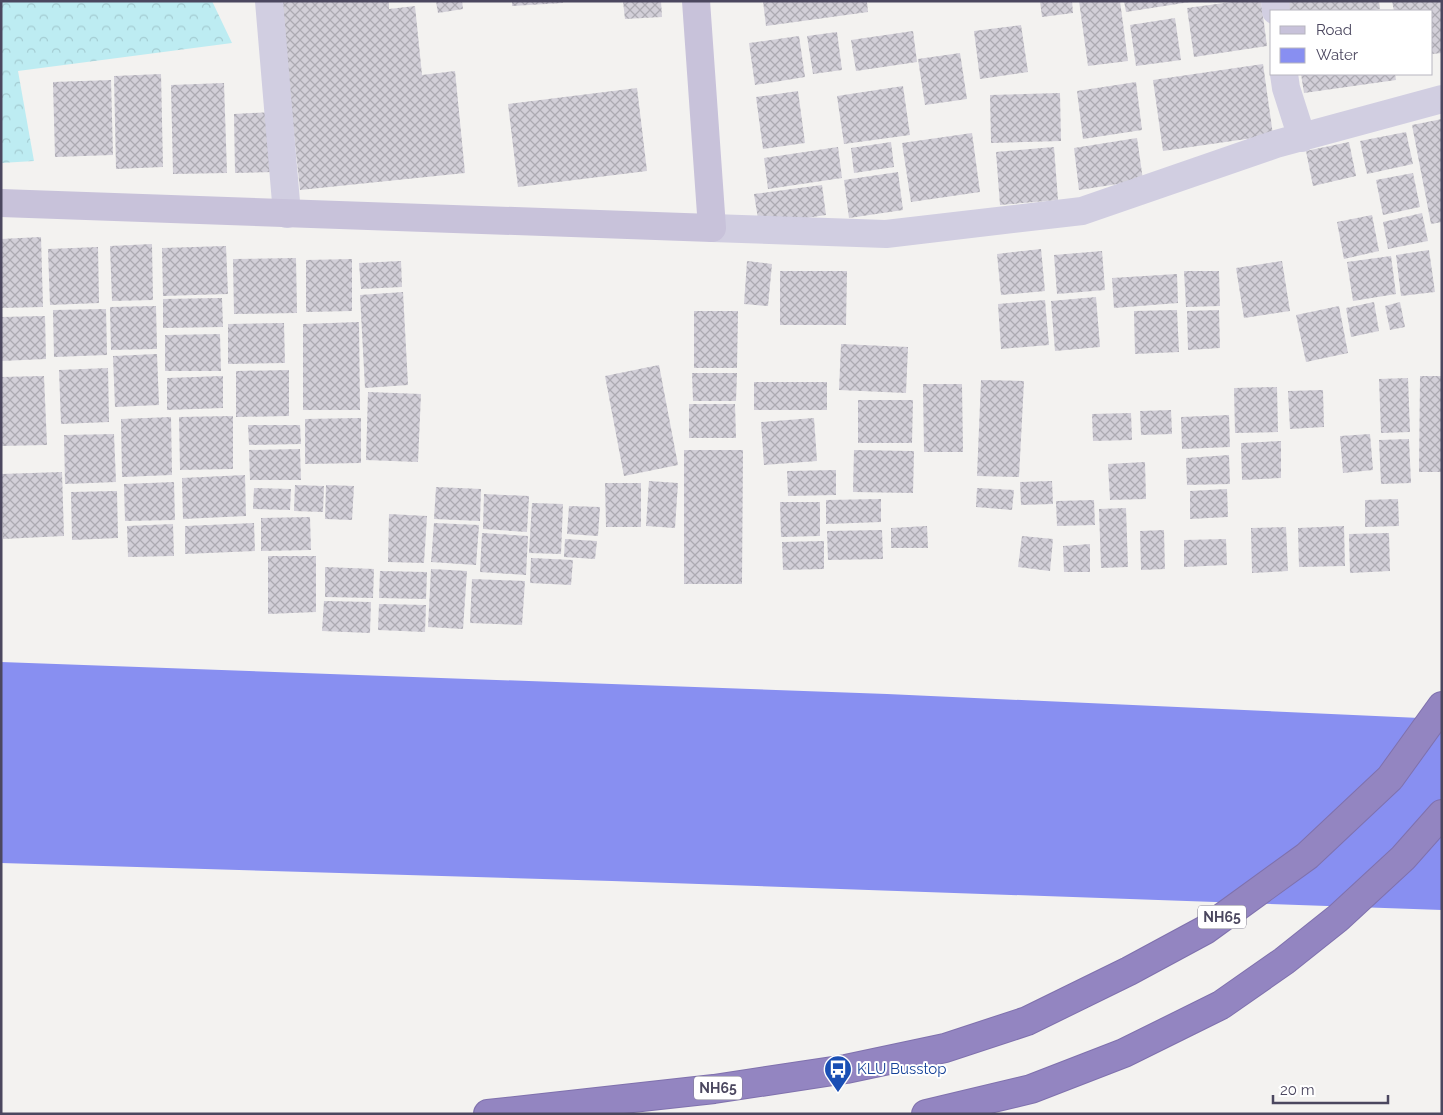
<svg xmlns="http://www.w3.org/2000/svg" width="1443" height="1115" font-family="Raleway,sans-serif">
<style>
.forest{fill:url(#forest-crowns)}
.water{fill:#888ff1}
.building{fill:url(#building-cross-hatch)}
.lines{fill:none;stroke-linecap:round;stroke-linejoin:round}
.highway-casing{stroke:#7f71ad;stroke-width:30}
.street{stroke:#d1cee1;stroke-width:28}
.secondary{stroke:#c8c2da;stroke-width:28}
.highway{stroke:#9385c1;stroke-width:28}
.labels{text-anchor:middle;stroke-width:4;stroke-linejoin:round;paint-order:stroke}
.shield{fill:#fff;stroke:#817e8f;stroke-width:1}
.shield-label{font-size:14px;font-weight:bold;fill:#4b475f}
.transit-label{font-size:15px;fill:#164399;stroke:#fff;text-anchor:start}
</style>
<defs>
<pattern id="forest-crowns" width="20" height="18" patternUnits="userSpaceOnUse" patternTransform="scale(1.25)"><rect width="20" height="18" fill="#bdecf2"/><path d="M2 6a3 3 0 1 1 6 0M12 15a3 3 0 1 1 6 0" fill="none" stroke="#a4ccd2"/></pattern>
<pattern id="building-cross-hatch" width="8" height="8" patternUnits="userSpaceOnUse" patternTransform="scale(1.25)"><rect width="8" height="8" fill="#d2cfd8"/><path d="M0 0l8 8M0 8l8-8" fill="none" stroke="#acaab2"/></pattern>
</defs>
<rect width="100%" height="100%" fill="#f3f2f0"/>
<path class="forest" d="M 1,1 L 212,1 L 232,43 L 18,71 L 34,161 L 1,163 Z"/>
<path class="water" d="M 1,662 L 887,694 L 1442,719 L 1442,910 L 612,881 L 1,863 Z"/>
<path class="building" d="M 280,1 L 389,1 L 389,9 L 415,6 L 422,75 L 455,71 L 465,173 L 300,190 Z
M 436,1 L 462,1 L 463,9 L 438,13 Z
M 512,1 L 562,1 L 563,3 L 512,6 Z
M 623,1 L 661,1 L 662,17 L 625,19 Z
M 763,1 L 867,1 L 868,12 L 766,26 Z
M 1040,1 L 1072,1 L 1073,13 L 1042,17 Z
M 1079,1 L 1120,1 L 1128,61 L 1088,66 Z
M 1124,1 L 1189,1 L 1190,2 L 1126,12 Z
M 1239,1 L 1261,1 L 1267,46 L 1194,57 L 1187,8 Z
M 1285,1 L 1379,1 L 1380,9 L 1366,11 L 1286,11 Z
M 1392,1 L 1442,1 L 1442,53 L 1432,54 L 1432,11 L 1394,11 Z
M 1175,18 L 1181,60 L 1136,66 L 1130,25 Z
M 1021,25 L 1028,72 L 980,79 L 974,31 Z
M 913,31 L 917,62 L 856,71 L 851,40 Z
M 837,32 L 842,70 L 813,74 L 807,36 Z
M 799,36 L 805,77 L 755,85 L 749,43 Z
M 960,53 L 967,99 L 925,105 L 918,59 Z
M 1263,64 L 1273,135 L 1163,151 L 1153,80 Z
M 161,74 L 163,167 L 116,169 L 114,76 Z
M 1301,74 L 1395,74 L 1396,80 L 1304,93 Z
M 111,80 L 113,155 L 55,157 L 53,82 Z
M 1136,82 L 1142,130 L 1083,139 L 1077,91 Z
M 224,83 L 227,173 L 173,174 L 171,85 Z
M 903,86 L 910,135 L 844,144 L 837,96 Z
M 637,88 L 647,171 L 518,187 L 508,104 Z
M 798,91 L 805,143 L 763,149 L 756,97 Z
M 1060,93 L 1061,141 L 991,143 L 990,95 Z
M 273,112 L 274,172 L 235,173 L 234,114 Z
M 1442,119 L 1442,222 L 1431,224 L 1412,125 Z
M 1406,132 L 1413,164 L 1367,174 L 1360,141 Z
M 972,133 L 980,192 L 911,202 L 902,143 Z
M 1137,138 L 1143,180 L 1079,190 L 1074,148 Z
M 891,142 L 894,167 L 854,173 L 851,148 Z
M 1349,142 L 1356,176 L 1313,186 L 1306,151 Z
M 838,147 L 842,178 L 768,189 L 764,158 Z
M 1054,147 L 1058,200 L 1000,205 L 996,152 Z
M 898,172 L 903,210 L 849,218 L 844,180 Z
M 1413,173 L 1420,207 L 1383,215 L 1376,180 Z
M 822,185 L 826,215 L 759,225 L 754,194 Z
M 1422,213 L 1428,241 L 1388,249 L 1383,222 Z
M 1372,215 L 1379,251 L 1344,259 L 1337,222 Z
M 41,237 L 43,307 L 1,308 L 1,239 Z
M 152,244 L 153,300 L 112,301 L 110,246 Z
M 226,246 L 228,294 L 163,296 L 162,248 Z
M 98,247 L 99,303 L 50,305 L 48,249 Z
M 1041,249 L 1045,291 L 1001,295 L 997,254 Z
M 1429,250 L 1435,292 L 1401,296 L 1396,255 Z
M 1102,251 L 1105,290 L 1057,294 L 1054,255 Z
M 1391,256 L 1396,294 L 1353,301 L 1347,262 Z
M 296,258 L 297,313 L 234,314 L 233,259 Z
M 352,259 L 352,311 L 306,312 L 306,260 Z
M 401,261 L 402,287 L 361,289 L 359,263 Z
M 747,261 L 772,264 L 768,306 L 744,304 Z
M 1282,261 L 1290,311 L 1244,318 L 1236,268 Z
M 780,271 L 847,271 L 846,325 L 780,325 Z
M 1184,271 L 1219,271 L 1220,306 L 1186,307 Z
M 1177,274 L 1178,303 L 1114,308 L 1112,278 Z
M 403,292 L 408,385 L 365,388 L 360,295 Z
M 1096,297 L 1100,347 L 1055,351 L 1051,301 Z
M 222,298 L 223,327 L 163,328 L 163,299 Z
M 1045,300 L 1049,345 L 1001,349 L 998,304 Z
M 1374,302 L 1379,331 L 1351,337 L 1346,308 Z
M 1400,302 L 1405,327 L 1390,330 L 1385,306 Z
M 156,306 L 157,349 L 111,350 L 110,307 Z
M 1339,306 L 1348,353 L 1306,362 L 1296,315 Z
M 106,309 L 107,355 L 54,357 L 53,310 Z
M 1177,310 L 1179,352 L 1135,354 L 1134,311 Z
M 1219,310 L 1220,348 L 1188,350 L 1187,311 Z
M 694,311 L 738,311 L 737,368 L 694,368 Z
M 45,316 L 46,359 L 1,361 L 1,317 Z
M 359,322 L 360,410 L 303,410 L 303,324 Z
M 284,323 L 285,363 L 228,364 L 228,324 Z
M 220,334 L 221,371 L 165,371 L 165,335 Z
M 841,344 L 908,347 L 906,393 L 839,390 Z
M 157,354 L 159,405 L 115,407 L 113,356 Z
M 659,365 L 678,465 L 624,476 L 605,376 Z
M 108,368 L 109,422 L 61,424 L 59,370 Z
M 289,370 L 289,416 L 236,417 L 236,371 Z
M 692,373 L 737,373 L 736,401 L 693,401 Z
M 44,376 L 47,445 L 1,446 L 1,377 Z
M 223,376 L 223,408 L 167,410 L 167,378 Z
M 1420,376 L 1442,376 L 1442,472 L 1419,472 Z
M 1408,378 L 1410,432 L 1381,433 L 1379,379 Z
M 981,380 L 1024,381 L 1019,477 L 977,476 Z
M 754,382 L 827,382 L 827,410 L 754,410 Z
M 923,384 L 962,384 L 963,452 L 924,452 Z
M 1277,387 L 1278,432 L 1235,433 L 1234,388 Z
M 1323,390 L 1324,427 L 1290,429 L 1288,391 Z
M 368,392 L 421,394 L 418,462 L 366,460 Z
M 858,400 L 913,400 L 912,443 L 858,443 Z
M 689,404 L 735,404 L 736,438 L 689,438 Z
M 1171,410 L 1172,434 L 1141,435 L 1140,411 Z
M 1131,413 L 1132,440 L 1093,441 L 1092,414 Z
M 1229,415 L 1230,447 L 1182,449 L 1181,417 Z
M 233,416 L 233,469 L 180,470 L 179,417 Z
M 171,417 L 172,475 L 122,477 L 121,419 Z
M 361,418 L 361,463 L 305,464 L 305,419 Z
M 814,418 L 817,461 L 764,465 L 761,422 Z
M 248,425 L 300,425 L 301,444 L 249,445 Z
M 114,434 L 116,482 L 65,484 L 64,435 Z
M 1370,434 L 1373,470 L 1343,473 L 1340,436 Z
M 1409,439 L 1411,483 L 1381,484 L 1379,440 Z
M 1281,441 L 1281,478 L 1242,480 L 1241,443 Z
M 300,449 L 301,480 L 250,480 L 249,450 Z
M 684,450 L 743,450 L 742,584 L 684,584 Z
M 854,450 L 914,451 L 913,493 L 853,492 Z
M 1229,455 L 1230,484 L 1187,485 L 1186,458 Z
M 1145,462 L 1146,499 L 1110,500 L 1108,464 Z
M 836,470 L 836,495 L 788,496 L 787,471 Z
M 62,472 L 64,536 L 3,539 L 1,474 Z
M 245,475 L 246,516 L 183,519 L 182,478 Z
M 649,481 L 678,483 L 675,528 L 646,526 Z
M 1052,481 L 1053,504 L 1021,505 L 1020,482 Z
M 174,482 L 175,520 L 125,521 L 124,484 Z
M 605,483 L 641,483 L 641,527 L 606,527 Z
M 295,485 L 324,486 L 323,512 L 294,511 Z
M 326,485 L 354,486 L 352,520 L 325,519 Z
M 436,487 L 481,489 L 480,521 L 434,519 Z
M 254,488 L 291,489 L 290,510 L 253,509 Z
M 977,488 L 1014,490 L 1012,510 L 976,507 Z
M 1227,489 L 1228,517 L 1190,519 L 1190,491 Z
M 117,491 L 118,538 L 72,540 L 71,492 Z
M 484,494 L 529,496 L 527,532 L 483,529 Z
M 881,499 L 881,522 L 826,524 L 826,500 Z
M 1398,499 L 1399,526 L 1365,527 L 1365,500 Z
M 1094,500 L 1095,525 L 1057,526 L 1056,501 Z
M 780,502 L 820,502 L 820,536 L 781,537 Z
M 532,503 L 563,504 L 561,554 L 529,553 Z
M 569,506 L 600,507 L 598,536 L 567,534 Z
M 1126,508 L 1128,567 L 1101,568 L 1099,509 Z
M 389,514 L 427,516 L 424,563 L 388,562 Z
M 310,517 L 311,550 L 261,551 L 261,518 Z
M 254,523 L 255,551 L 185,554 L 185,526 Z
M 434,523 L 479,525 L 476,565 L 431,562 Z
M 173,524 L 174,556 L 128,557 L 127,526 Z
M 927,526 L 928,548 L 891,548 L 891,528 Z
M 1344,526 L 1345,566 L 1299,567 L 1298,528 Z
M 1286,527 L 1288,571 L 1252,573 L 1251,528 Z
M 882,530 L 883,559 L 828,560 L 827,531 Z
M 1164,530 L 1165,569 L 1141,570 L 1140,531 Z
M 482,533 L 528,536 L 526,575 L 480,572 Z
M 1389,533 L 1390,571 L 1350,573 L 1349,534 Z
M 1022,536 L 1053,539 L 1050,571 L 1018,567 Z
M 565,539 L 597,541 L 595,559 L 564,557 Z
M 1226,539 L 1227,565 L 1184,567 L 1184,540 Z
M 824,541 L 824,569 L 783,570 L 782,542 Z
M 1090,544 L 1090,572 L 1064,572 L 1063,546 Z
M 268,556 L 316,556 L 316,612 L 268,614 Z
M 531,558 L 573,560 L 571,585 L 530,583 Z
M 325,567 L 374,569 L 373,598 L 325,597 Z
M 431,569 L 467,571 L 463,629 L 428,627 Z
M 380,571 L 427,572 L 426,599 L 379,598 Z
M 472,579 L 525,581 L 522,625 L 470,623 Z
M 324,601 L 371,602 L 370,633 L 322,631 Z
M 379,604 L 426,605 L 425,632 L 378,630 Z"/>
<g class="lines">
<g class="highway-casing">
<path id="highway" d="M 488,1114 L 714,1089 L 846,1069 L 945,1048 L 1027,1021 L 1129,971 L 1205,930 L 1307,856 L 1390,778 L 1442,706
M 926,1114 L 1031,1089 L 1124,1053 L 1221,1005 L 1284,961 L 1338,918 L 1403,858 L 1442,814"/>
</g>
<path class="street" d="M 269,1 L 287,214
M 1275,1 L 1276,11
M 1284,74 L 1286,88 L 1302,138
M 712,228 L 886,234 L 1082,211 L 1276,144 L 1442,99"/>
<path class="secondary" d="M 1,203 L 712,228 L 696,1"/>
<use href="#highway" class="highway"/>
</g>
<defs>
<g id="bus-pin" transform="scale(1.4375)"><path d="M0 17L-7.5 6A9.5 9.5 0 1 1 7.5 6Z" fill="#1a4fb4" stroke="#fff"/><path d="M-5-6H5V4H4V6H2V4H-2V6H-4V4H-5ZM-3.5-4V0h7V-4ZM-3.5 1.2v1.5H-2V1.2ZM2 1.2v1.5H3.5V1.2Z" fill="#fff"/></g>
</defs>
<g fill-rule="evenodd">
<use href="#bus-pin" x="838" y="1069"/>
</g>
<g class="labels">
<g class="shield">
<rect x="1198" y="905.5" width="48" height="23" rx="4"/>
<rect x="694" y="1076.5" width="48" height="23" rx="4"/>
</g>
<g class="shield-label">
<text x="1222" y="922">NH65</text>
<text x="718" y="1093">NH65</text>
</g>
<g class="transit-label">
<text x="857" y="1074">KLU Busstop</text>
</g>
</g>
<rect width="1443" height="1115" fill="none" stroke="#4b475f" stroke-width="5"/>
<rect x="1270" y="10" width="162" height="65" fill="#ffffff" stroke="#b7b5bf"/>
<rect x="1280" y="26" width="25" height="8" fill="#c8c2da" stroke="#b7b5bf"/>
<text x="1316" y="35" font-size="15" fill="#4b475f">Road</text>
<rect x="1280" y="48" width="25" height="15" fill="#888ff1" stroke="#b7b5bf"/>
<text x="1316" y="60" font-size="15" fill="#4b475f">Water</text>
<path d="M1273 1095v8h115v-8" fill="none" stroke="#4b475f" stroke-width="2.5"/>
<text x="1280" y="1095" font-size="15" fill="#4b475f" stroke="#ffffff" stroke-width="4" paint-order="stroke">20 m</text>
</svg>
